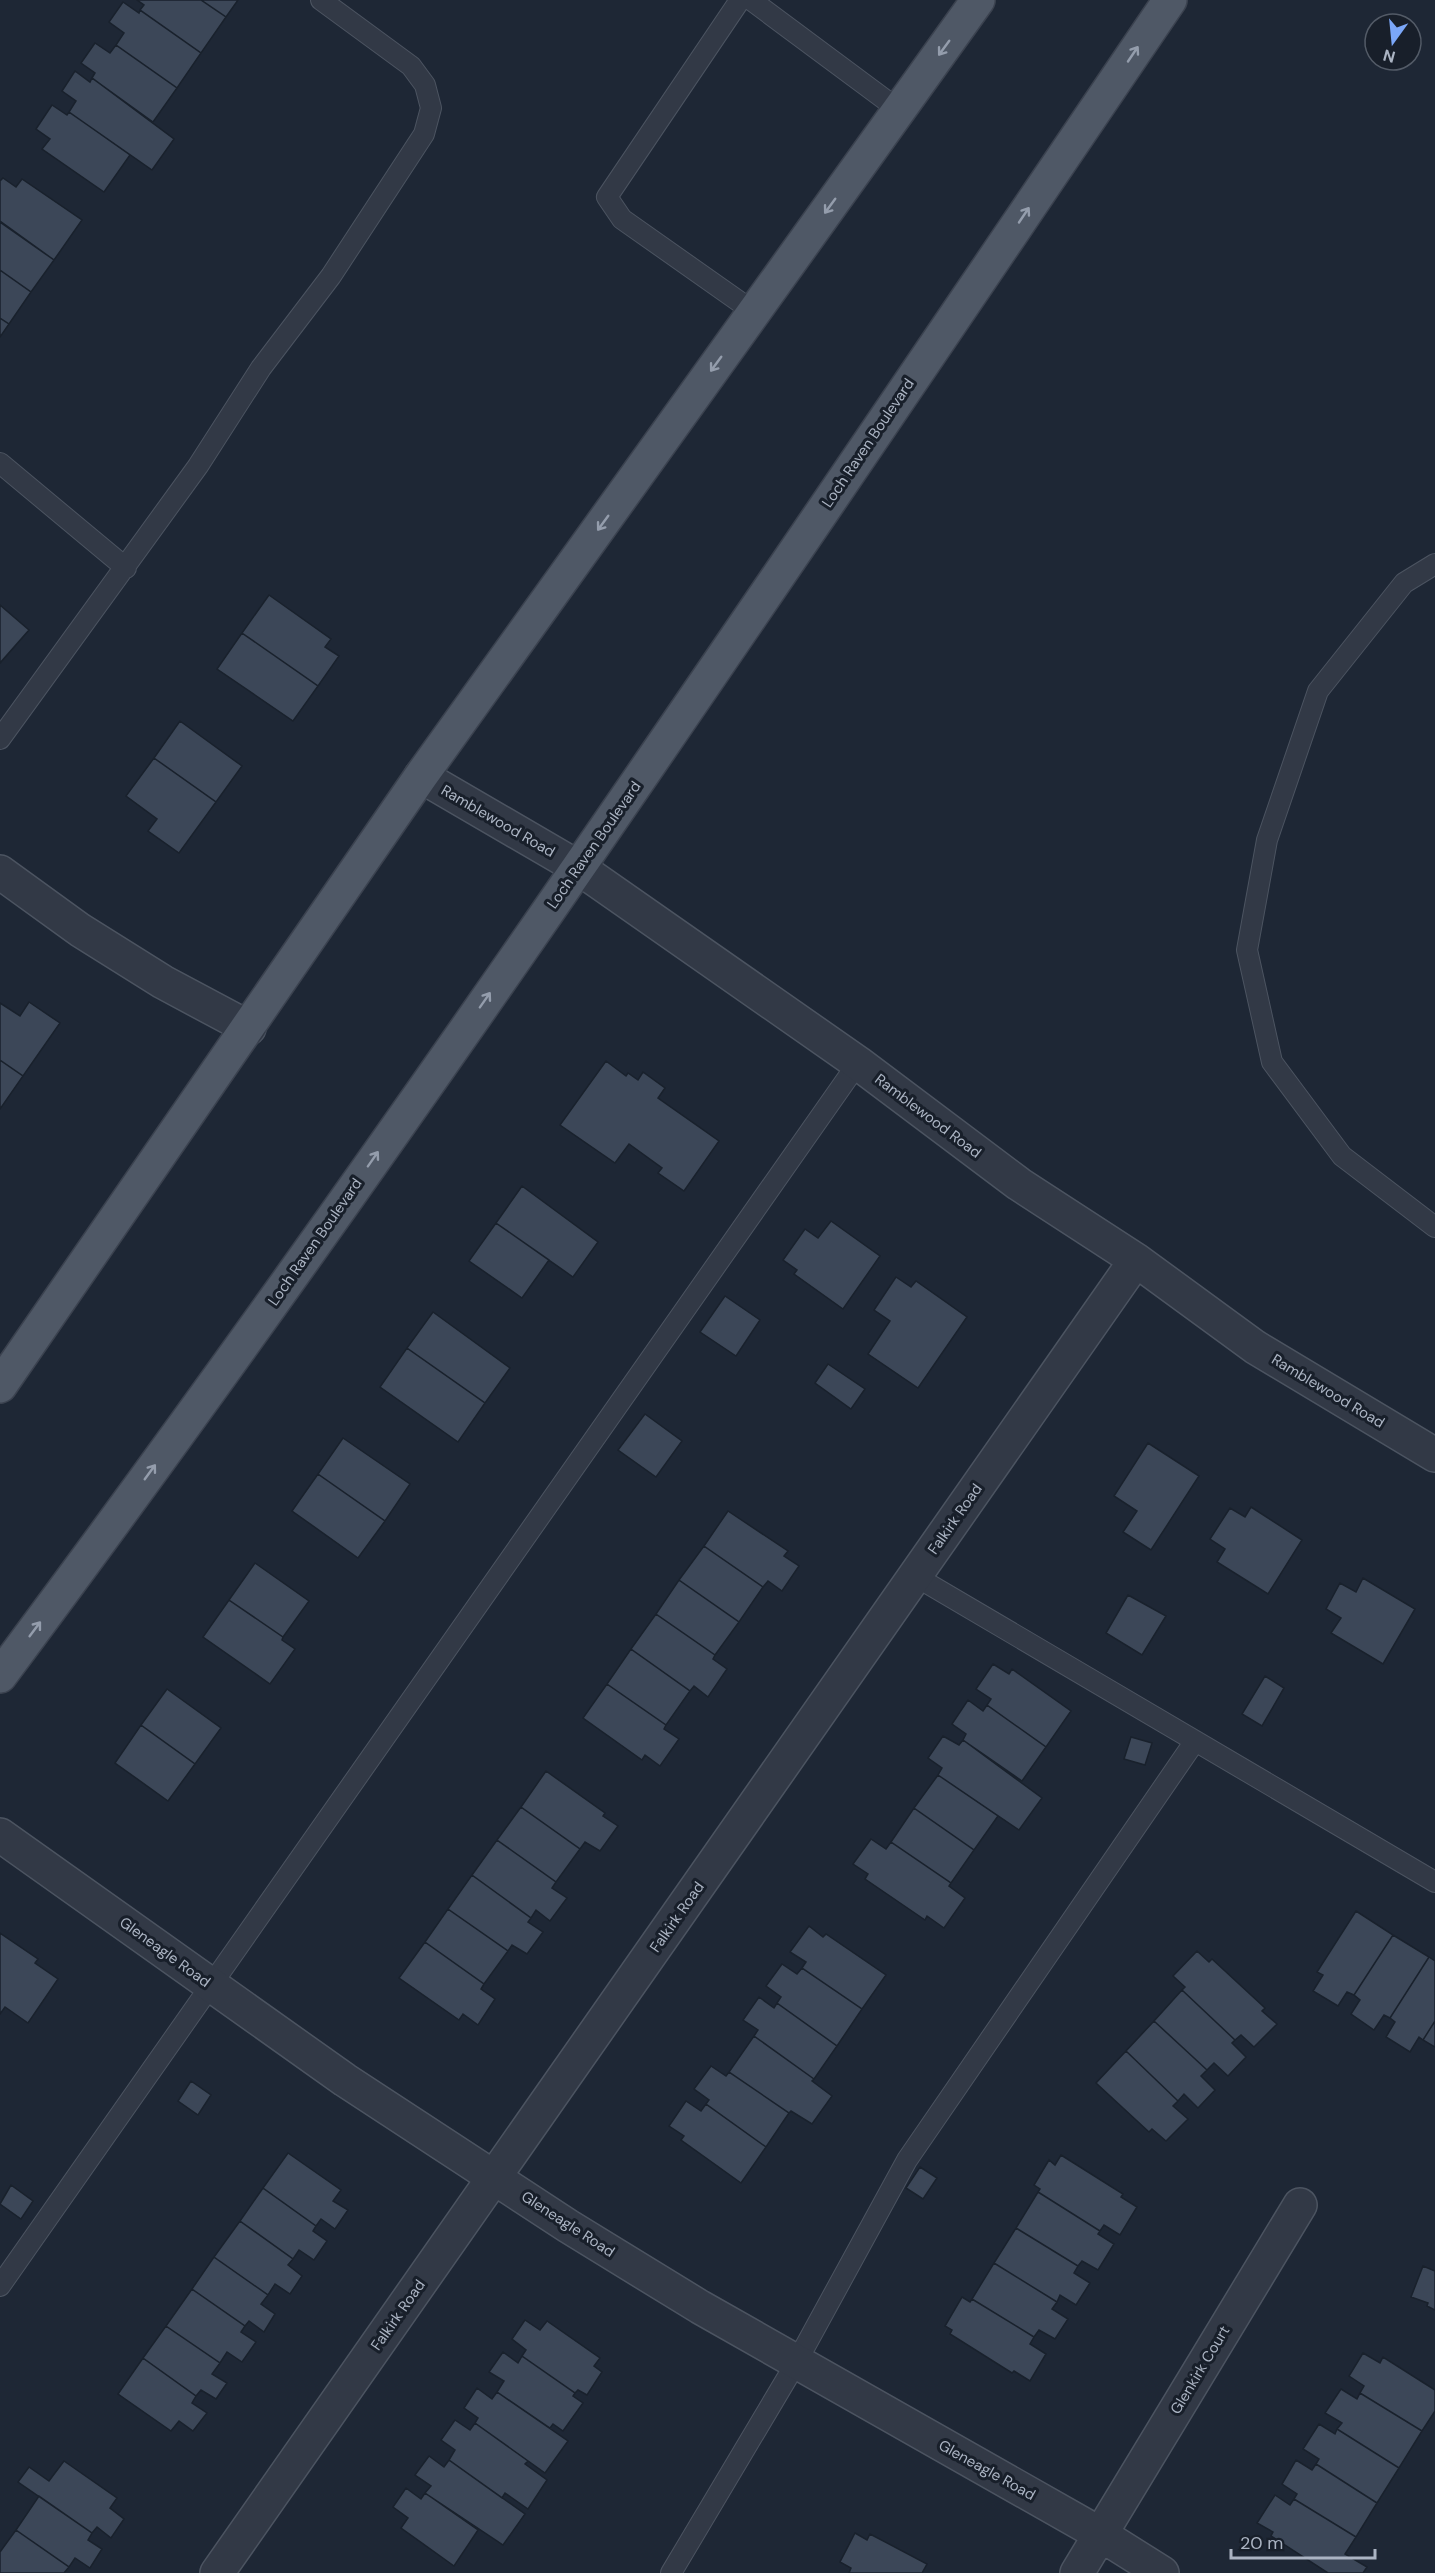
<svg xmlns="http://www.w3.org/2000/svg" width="1435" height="2573" font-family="'DM Sans',sans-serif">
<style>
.building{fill:#3c4758;stroke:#19212c;stroke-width:1.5}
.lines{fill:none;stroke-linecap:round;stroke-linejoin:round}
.service-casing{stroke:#4c5461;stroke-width:22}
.minor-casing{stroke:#4c5461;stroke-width:36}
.primary-casing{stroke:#3b424f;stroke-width:36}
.service{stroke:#323946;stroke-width:20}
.minor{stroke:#323946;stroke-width:33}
.primary{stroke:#4f5866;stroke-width:33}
.oneway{stroke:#949dac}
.labels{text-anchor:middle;stroke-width:6;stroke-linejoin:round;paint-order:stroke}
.street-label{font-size:15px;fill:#abb4c3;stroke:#181f2a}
</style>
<rect width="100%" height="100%" fill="#1e2735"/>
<path class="building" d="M 137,0 L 201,0 L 226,17 L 201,53 L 140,10 L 144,5 Z
M 201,0 L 238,0 L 226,17 Z
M 123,2 L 139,13 L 140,10 L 201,53 L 177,88 L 116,45 L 124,33 L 109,22 Z
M 95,43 L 110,53 L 116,45 L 177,88 L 153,122 L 92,78 L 95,73 L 81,63 Z
M 75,71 L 90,82 L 92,78 L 174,139 L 152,170 L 69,112 L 76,101 L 62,91 Z
M 52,105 L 67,115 L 69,112 L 130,155 L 104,192 L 42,149 L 50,139 L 36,129 Z
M 3,178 L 16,187 L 22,179 L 82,220 L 54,260 L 0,221 L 0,181 Z
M 0,222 L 54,260 L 31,292 L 0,270 Z
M 0,270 L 31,292 L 9,324 L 0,318 Z
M 0,318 L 9,324 L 0,337 Z
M 269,595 L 331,639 L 325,647 L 339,656 L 318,686 L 242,633 Z
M 0,605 L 29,630 L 0,663 Z
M 242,633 L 318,686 L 293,721 L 217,669 Z
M 180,721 L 242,766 L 216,802 L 154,758 Z
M 154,758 L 216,802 L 179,853 L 148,831 L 157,819 L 126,796 Z
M 29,1002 L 60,1023 L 23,1076 L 0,1060 L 0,1003 L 20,1016 Z
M 0,1060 L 23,1076 L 0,1109 Z
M 606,1061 L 626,1076 L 628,1073 L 638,1080 L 643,1072 L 665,1088 L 658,1098 L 719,1141 L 684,1191 L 658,1173 L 662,1168 L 629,1144 L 615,1163 L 560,1125 Z
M 522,1186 L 598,1242 L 573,1277 L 496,1223 Z
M 831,1221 L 880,1256 L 843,1309 L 794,1274 L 797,1270 L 783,1260 L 805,1229 L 818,1238 Z
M 496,1223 L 549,1260 L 522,1298 L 469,1261 Z
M 896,1277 L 911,1287 L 916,1281 L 967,1317 L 918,1388 L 868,1354 L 890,1321 L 874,1310 Z
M 725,1296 L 760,1320 L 736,1356 L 700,1332 Z
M 433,1312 L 510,1368 L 485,1403 L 407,1348 Z
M 407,1348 L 485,1403 L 458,1442 L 380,1387 Z
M 828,1364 L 865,1389 L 851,1409 L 815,1383 Z
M 645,1414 L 682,1441 L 656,1477 L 618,1450 Z
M 343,1438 L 410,1484 L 385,1521 L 318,1474 Z
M 1148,1443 L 1199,1476 L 1151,1550 L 1123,1532 L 1137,1511 L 1114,1496 Z
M 318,1474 L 385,1521 L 358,1558 L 292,1511 Z
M 1251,1507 L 1302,1540 L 1268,1594 L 1217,1562 L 1225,1549 L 1210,1539 L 1230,1508 L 1245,1517 Z
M 728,1511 L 788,1551 L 784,1556 L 799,1566 L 782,1591 L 768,1581 L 763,1587 L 704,1546 Z
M 704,1546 L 763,1587 L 739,1622 L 679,1580 Z
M 255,1563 L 309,1601 L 283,1637 L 229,1600 Z
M 1363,1578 L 1415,1609 L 1383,1664 L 1331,1633 L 1341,1618 L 1326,1609 L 1340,1583 L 1356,1592 Z
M 679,1580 L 739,1622 L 715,1655 L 656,1614 Z
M 1128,1595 L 1166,1616 L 1142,1655 L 1106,1633 Z
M 229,1600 L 283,1637 L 282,1640 L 295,1649 L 270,1684 L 203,1637 Z
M 656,1614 L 715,1655 L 713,1659 L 727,1669 L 708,1697 L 694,1686 L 690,1691 L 631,1649 Z
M 631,1649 L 690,1691 L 666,1725 L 607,1684 Z
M 993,1664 L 1009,1674 L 1012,1669 L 1071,1711 L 1046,1747 L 987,1705 L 991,1699 L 976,1689 Z
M 1265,1676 L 1284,1688 L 1262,1726 L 1242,1714 Z
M 607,1684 L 666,1725 L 664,1729 L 679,1739 L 660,1766 L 645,1755 L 642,1760 L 583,1718 Z
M 167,1689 L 221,1728 L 195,1764 L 141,1725 Z
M 968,1700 L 983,1711 L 987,1705 L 1046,1747 L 1022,1781 L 963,1740 L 966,1734 L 952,1724 Z
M 141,1725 L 195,1764 L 168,1801 L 115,1763 Z
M 943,1736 L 959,1745 L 963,1740 L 1042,1798 L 1019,1830 L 938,1775 L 942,1768 L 928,1758 Z
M 1131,1737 L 1152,1743 L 1145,1765 L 1124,1759 Z
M 546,1771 L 605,1813 L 603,1816 L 618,1826 L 600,1851 L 585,1842 L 580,1849 L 521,1807 Z
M 938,1775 L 998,1816 L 974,1850 L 914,1808 Z
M 521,1807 L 580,1849 L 556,1882 L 497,1840 Z
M 914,1808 L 974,1850 L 951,1883 L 891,1842 Z
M 871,1839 L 886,1849 L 891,1842 L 951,1883 L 949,1886 L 965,1898 L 944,1928 L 927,1916 L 925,1920 L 865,1879 L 868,1874 L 853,1864 Z
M 497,1840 L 556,1882 L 552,1888 L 567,1898 L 550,1921 L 536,1910 L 531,1918 L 472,1875 Z
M 472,1875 L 531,1918 L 528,1922 L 543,1932 L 527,1954 L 512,1945 L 508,1951 L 448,1909 Z
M 448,1909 L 508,1951 L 484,1984 L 425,1942 Z
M 1356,1911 L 1393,1935 L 1354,1995 L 1347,1992 L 1338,2006 L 1313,1991 L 1323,1975 L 1317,1972 Z
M 809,1926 L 823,1937 L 826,1934 L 886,1975 L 862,2009 L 802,1968 L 806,1962 L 790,1952 Z
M 0,1933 L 38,1959 L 35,1963 L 58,1979 L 28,2023 L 5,2007 L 0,2014 Z
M 1393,1935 L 1429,1957 L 1390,2018 L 1384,2015 L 1374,2030 L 1351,2014 L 1360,2000 L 1354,1995 Z
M 425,1942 L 484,1984 L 481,1989 L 495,1999 L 478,2025 L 463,2014 L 459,2020 L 399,1978 Z
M 1197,1951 L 1209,1962 L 1212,1959 L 1265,2008 L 1262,2011 L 1277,2024 L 1254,2047 L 1241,2035 L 1235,2040 L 1182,1990 L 1185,1987 L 1173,1976 Z
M 1429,1957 L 1435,1961 L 1435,2021 L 1423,2040 L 1419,2037 L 1410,2052 L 1386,2037 L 1395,2022 L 1390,2018 Z
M 782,1964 L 797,1974 L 802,1968 L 862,2009 L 837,2046 L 777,2003 L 781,1997 L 766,1986 Z
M 1182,1990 L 1235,2040 L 1232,2043 L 1246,2057 L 1228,2076 L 1214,2063 L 1207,2070 L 1154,2021 Z
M 759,1997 L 774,2008 L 777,2003 L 837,2046 L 814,2079 L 754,2036 L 758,2030 L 743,2020 Z
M 1154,2021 L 1207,2070 L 1201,2076 L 1215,2090 L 1198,2108 L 1184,2094 L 1178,2101 L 1126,2051 Z
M 1435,2021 L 1435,2047 L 1423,2040 Z
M 754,2036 L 814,2079 L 812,2081 L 832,2096 L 812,2124 L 791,2111 L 789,2113 L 729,2072 Z
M 1126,2051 L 1178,2101 L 1173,2106 L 1188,2119 L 1166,2141 L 1152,2129 L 1149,2132 L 1096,2083 Z
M 711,2066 L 726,2076 L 729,2072 L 789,2113 L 766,2147 L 706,2104 L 709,2100 L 694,2089 Z
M 191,2081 L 211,2095 L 198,2115 L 178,2101 Z
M 686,2101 L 701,2111 L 706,2104 L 766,2147 L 741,2183 L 681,2140 L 684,2136 L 669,2126 Z
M 288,2153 L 341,2190 L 333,2201 L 348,2210 L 335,2229 L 321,2219 L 316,2226 L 263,2188 Z
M 1061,2155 L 1123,2194 L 1121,2197 L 1137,2207 L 1120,2235 L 1104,2225 L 1100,2231 L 1038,2192 L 1040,2189 L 1034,2185 L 1049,2160 L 1055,2165 Z
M 920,2167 L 937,2178 L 923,2199 L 906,2188 Z
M 11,2185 L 33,2201 L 21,2219 L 0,2204 Z
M 263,2188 L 316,2226 L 313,2231 L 327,2241 L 314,2260 L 299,2250 L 293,2259 L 240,2221 Z
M 1038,2192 L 1100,2231 L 1098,2234 L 1114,2244 L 1098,2270 L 1082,2261 L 1078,2266 L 1016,2228 Z
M 240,2221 L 293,2259 L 288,2265 L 302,2276 L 290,2294 L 275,2284 L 268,2295 L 214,2257 Z
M 1016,2228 L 1078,2266 L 1074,2273 L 1090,2283 L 1076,2305 L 1060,2295 L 1057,2302 L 994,2263 Z
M 214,2257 L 268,2295 L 261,2304 L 275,2314 L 264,2332 L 249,2321 L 245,2326 L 192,2289 Z
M 994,2263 L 1057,2302 L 1052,2309 L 1068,2319 L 1055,2339 L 1039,2330 L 1034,2337 L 972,2299 Z
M 1423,2266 L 1435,2271 L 1435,2310 L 1427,2306 L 1428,2303 L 1411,2297 Z
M 192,2289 L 245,2326 L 241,2332 L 256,2342 L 242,2362 L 227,2352 L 220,2363 L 166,2326 Z
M 962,2297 L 970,2302 L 972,2299 L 1034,2337 L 1030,2344 L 1046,2354 L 1030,2381 L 1014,2371 L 1012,2373 L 950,2334 L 952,2330 L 945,2326 Z
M 525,2320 L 540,2330 L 547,2321 L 600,2358 L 594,2366 L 602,2372 L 587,2395 L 578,2390 L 575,2393 L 522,2356 L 526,2350 L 512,2339 Z
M 166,2326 L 220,2363 L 212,2374 L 227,2383 L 216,2399 L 201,2390 L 196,2396 L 143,2358 Z
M 503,2352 L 518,2363 L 522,2356 L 575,2393 L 573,2396 L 583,2403 L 563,2431 L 553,2424 L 550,2428 L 497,2392 L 504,2381 L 489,2372 Z
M 1363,2353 L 1380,2363 L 1383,2357 L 1435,2390 L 1435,2411 L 1422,2431 L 1360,2393 L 1364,2386 L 1349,2376 Z
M 143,2358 L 196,2396 L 192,2403 L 207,2413 L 193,2431 L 179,2421 L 171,2431 L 118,2394 Z
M 477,2388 L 492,2399 L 497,2392 L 568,2441 L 545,2473 L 475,2423 L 478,2418 L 464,2408 Z
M 1341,2389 L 1357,2399 L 1360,2393 L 1422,2431 L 1399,2468 L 1337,2429 L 1342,2423 L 1325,2413 Z
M 455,2420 L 470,2430 L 475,2423 L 528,2461 L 525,2464 L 547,2480 L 528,2509 L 505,2493 L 502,2498 L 449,2460 L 455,2450 L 441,2440 Z
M 1319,2424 L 1335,2434 L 1337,2429 L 1399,2468 L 1377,2503 L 1316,2464 L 1319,2459 L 1303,2449 Z
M 429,2456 L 444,2467 L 449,2460 L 525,2514 L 503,2545 L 425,2493 L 431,2486 L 415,2475 Z
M 1296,2460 L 1312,2470 L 1316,2464 L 1377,2503 L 1356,2537 L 1294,2499 L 1297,2494 L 1282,2484 Z
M 64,2461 L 117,2498 L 110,2508 L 124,2519 L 111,2538 L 97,2527 L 92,2533 L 18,2482 L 29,2467 L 49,2481 Z
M 406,2488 L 421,2499 L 425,2493 L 478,2530 L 454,2566 L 401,2528 L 408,2518 L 393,2507 Z
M 1275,2495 L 1290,2505 L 1294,2499 L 1356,2537 L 1345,2554 L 1367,2567 L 1363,2573 L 1328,2573 L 1271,2536 L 1273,2532 L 1257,2523 Z
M 39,2496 L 92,2533 L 88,2540 L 102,2549 L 90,2568 L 75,2558 L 69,2567 L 16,2530 Z
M 16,2530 L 69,2567 L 64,2573 L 0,2573 L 0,2552 Z
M 855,2533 L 867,2540 L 870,2534 L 927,2564 L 922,2573 L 849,2573 L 851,2568 L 840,2562 Z"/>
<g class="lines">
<g class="service-casing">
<path id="service" d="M 740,0 L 607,197 L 622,219 L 754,312
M 751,0 L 899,110
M 0,463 L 126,568
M 1435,564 L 1404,583 L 1318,691 L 1267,840 L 1247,950 L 1272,1062 L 1342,1156 L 1435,1227
M 0,739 L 198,466 L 261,368 L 331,276 L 424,134 L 431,108 L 425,85 L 411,66 L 321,0
M 915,1576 L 1435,1882
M 0,2286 L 858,1063
M 671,2573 L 796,2363 L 907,2160 L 1195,1741"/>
</g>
<g class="minor-casing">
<path id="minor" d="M 421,776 L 579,868 L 858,1063 L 1019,1184 L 1136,1260 L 1255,1347 L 1435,1455
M 0,872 L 80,930 L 163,982 L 249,1028
M 0,1835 L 345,2080 L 568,2226 L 700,2307 L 1100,2534 L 1162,2573
M 217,2573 L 1136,1260
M 1077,2573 L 1300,2205"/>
</g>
<g class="primary-casing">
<path id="primary" d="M 0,1386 L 421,776 L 978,0
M 0,1676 C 408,1130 787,563 1170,0"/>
</g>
<use href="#service" class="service"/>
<use href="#minor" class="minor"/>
<use href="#primary" class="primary"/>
</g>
<defs><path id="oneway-shaft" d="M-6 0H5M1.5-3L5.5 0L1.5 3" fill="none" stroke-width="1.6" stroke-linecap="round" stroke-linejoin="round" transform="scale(1.5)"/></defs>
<g class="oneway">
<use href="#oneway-shaft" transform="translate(944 48) rotate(126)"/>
<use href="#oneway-shaft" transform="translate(1133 54) rotate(-56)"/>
<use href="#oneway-shaft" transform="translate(830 206) rotate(126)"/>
<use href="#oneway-shaft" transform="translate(1024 215) rotate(-56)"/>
<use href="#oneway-shaft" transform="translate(716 364) rotate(126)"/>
<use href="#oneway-shaft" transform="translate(603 523) rotate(126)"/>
<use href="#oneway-shaft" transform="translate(485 1000) rotate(-55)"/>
<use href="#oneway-shaft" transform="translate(373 1159) rotate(-55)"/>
<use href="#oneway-shaft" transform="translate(150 1472) rotate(-54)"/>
<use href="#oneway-shaft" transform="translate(35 1629) rotate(-53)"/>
</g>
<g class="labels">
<g class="street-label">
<text transform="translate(868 443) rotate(-56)" y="5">Loch Raven Boulevard</text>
<text transform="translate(498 821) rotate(30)" y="5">Ramblewood Road</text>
<text transform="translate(594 845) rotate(-55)" y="5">Loch Raven Boulevard</text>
<text transform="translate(928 1116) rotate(37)" y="5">Ramblewood Road</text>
<text transform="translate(315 1242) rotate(-55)" y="5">Loch Raven Boulevard</text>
<text transform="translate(1328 1391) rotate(31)" y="5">Ramblewood Road</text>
<text transform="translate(955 1519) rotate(-55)" y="5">Falkirk Road</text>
<text transform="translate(677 1917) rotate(-55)" y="5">Falkirk Road</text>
<text transform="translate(165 1952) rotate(36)" y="5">Gleneagle Road</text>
<text transform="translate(568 2224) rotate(33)" y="5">Gleneagle Road</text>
<text transform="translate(398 2315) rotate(-55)" y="5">Falkirk Road</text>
<text transform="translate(1200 2370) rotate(-59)" y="5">Glenkirk Court</text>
<text transform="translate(987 2470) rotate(29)" y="5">Gleneagle Road</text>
</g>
</g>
<g transform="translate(1393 42) rotate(195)"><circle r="28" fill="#181f2a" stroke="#535b67" stroke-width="1.5"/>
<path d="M0-4.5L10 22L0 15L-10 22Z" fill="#7ba7f9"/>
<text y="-9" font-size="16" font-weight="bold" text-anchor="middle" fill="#abb4c3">N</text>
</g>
<path d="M1231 2549v9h144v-9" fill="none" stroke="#abb4c3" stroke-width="3"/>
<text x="1240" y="2549" font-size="18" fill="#abb4c3" stroke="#181f2a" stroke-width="4.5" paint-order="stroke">20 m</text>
</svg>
